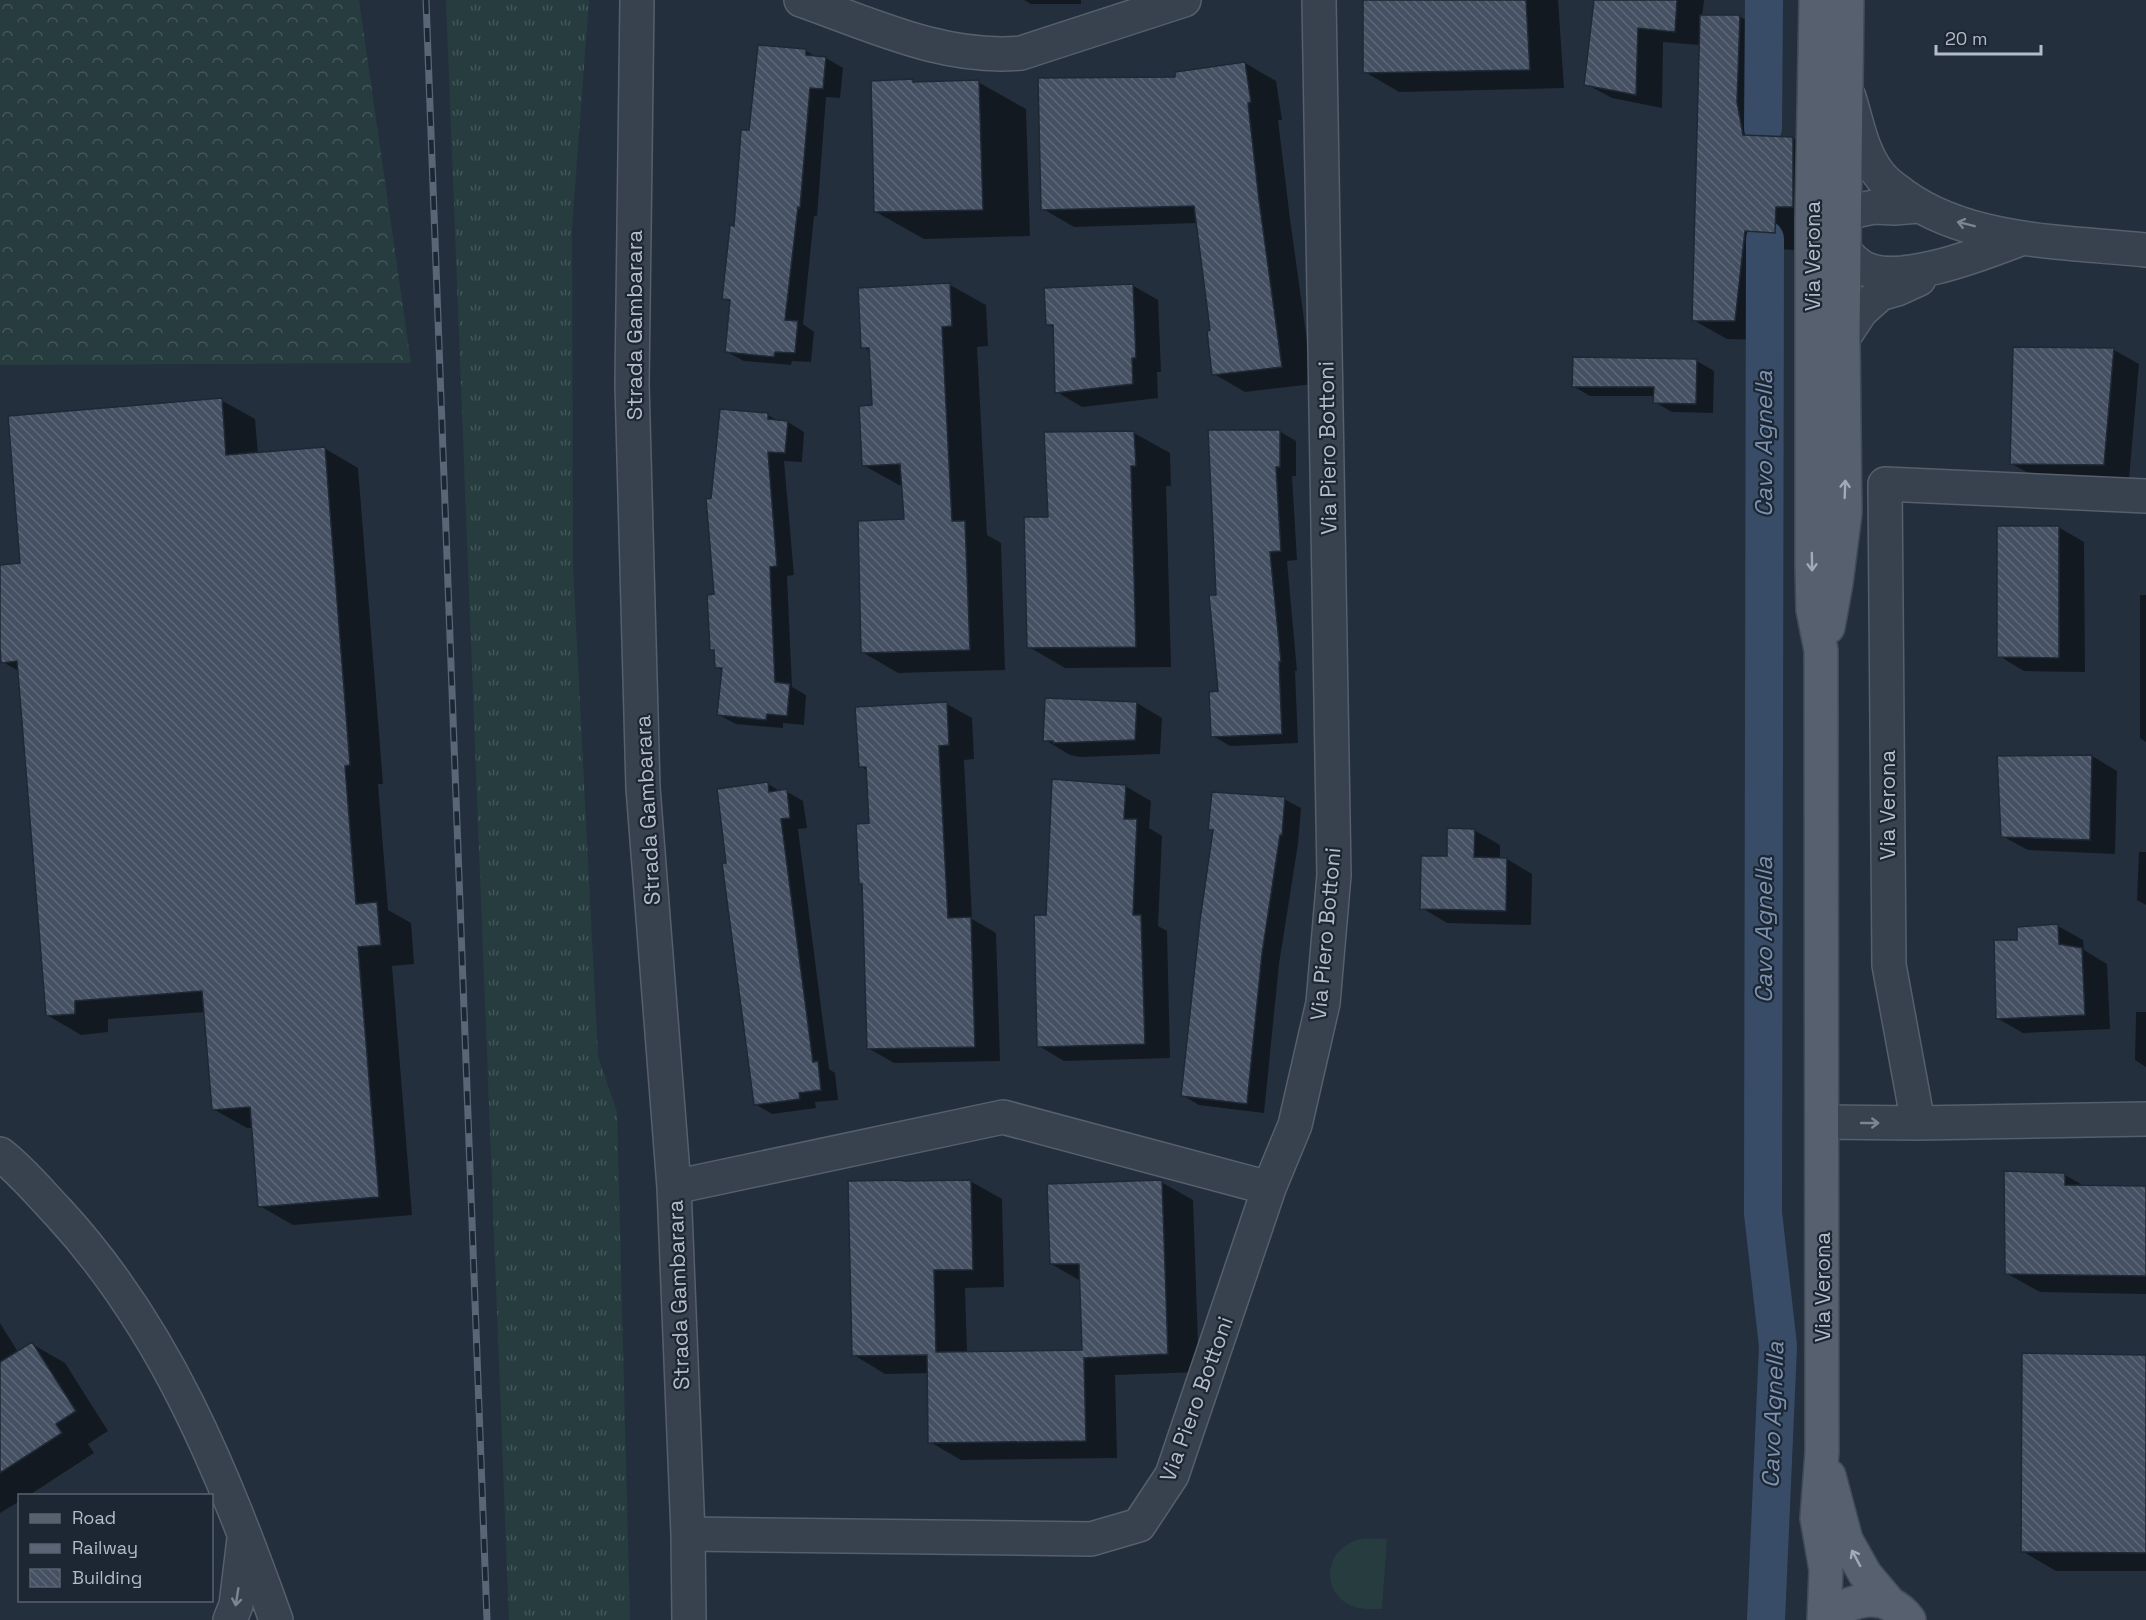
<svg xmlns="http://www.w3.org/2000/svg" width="2146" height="1620" font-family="'Space Grotesk',sans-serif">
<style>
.grass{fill:url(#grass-tufts)}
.forest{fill:url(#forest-crowns)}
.pitch{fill:#263c3f}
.shadow{fill:#0007}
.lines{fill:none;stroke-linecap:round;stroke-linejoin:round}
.canal{stroke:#394c67;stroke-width:38}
.building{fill:url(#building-back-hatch);stroke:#1f2835;stroke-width:1.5}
.minor-casing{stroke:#565f6c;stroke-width:36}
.major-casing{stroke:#414a57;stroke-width:36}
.minor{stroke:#38414e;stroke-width:33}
.major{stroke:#56606e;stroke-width:33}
.rail-casing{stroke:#5a6575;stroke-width:7}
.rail{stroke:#1d2633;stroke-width:4.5;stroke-dasharray:14;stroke-linecap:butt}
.oneway{stroke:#7c8592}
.oneway2{stroke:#a1aab7}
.labels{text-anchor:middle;stroke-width:4.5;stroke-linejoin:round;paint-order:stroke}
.street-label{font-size:22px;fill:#b4bcc9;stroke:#1d2633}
.water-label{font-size:24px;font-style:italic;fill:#7c92b1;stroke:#1d2633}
</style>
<defs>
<pattern id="grass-tufts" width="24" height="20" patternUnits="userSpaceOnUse" patternTransform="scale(1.5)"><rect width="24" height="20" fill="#263c3f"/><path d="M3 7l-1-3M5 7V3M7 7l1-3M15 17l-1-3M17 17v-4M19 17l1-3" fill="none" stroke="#435659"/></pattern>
<pattern id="forest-crowns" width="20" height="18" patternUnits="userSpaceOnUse" patternTransform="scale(1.5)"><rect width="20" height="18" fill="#263c3f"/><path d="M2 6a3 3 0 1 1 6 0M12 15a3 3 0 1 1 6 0" fill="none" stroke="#435659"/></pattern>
<pattern id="building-back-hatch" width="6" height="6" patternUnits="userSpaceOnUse" patternTransform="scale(1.5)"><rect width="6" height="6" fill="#455162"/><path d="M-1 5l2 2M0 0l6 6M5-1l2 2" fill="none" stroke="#5d6877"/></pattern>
</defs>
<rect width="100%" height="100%" fill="#242f3e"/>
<path class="grass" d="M 446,0 L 589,0 L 572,227 L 573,567 L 598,1056 L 617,1112 L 630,1620 L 509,1620 Z"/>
<path class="forest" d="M 0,0 L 359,0 L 411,363 L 0,365 Z"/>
<path class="pitch" d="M 1387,1539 L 1382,1609 C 1373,1609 1363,1610 1355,1607 C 1323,1597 1321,1554 1354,1541 C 1364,1537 1377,1539 1387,1539 Z"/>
<path class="shadow" d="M 1024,0 L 1081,0 L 1081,4 L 1031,4 Z
M 1364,0 L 1558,0 L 1564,88 L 1399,92 L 1365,72 Z
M 1596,0 L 1704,0 L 1702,17 L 1739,16 L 1773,36 L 1770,122 L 1773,138 L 1793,138 L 1826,158 L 1808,251 L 1779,249 L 1768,340 L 1727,339 L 1693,320 L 1700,45 L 1663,42 L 1662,108 L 1612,98 L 1586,84 Z
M 806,51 L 818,58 L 826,58 L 843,68 L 840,98 L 826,97 L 817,216 L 814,216 L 803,324 L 814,332 L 811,362 L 792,361 L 791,365 L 744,361 L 727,352 L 732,303 L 724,298 L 750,132 Z
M 1245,63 L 1276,81 L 1282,120 L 1278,120 L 1290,219 L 1313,384 L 1245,392 L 1214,374 L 1212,332 L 1198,223 L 1074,227 L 1043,209 L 1177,78 Z
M 873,82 L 978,82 L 1026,109 L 1030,236 L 924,239 L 876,212 Z
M 950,285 L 986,305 L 988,346 L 977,347 L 987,535 L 1001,543 L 1005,670 L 898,673 L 862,652 L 905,521 L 903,485 L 899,485 L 863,465 L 873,406 L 871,352 L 863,347 Z
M 1132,285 L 1158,300 L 1161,372 L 1157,372 L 1158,398 L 1082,407 L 1057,392 L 1054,328 L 1047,324 Z
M 2015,349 L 2114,350 L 2139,364 L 2129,479 L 2037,478 L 2012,464 Z
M 1697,361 L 1714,371 L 1713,413 L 1672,412 L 1655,402 L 1655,396 L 1590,396 L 1573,386 Z
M 221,400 L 255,419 L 258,454 L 324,448 L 358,468 L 383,784 L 378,784 L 388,910 L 411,923 L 414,964 L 392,966 L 412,1215 L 293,1225 L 260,1206 L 253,1128 L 247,1128 L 213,1109 L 205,1012 L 108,1019 L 108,1032 L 81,1035 L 47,1015 L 20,672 L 3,662 L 0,627 L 0,566 L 21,565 Z
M 768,415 L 780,422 L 788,422 L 804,432 L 802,462 L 784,461 L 794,575 L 787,576 L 792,687 L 806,695 L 804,725 L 783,723 L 783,728 L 736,724 L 719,715 L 723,671 L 716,667 L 715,652 L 711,649 L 716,596 L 713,500 Z
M 1279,431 L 1296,441 L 1296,476 L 1292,476 L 1297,560 L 1287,561 L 1297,671 L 1295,671 L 1298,743 L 1230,746 L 1213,736 L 1220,693 L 1217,596 Z
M 1134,433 L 1170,453 L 1171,486 L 1166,486 L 1171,667 L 1065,668 L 1029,647 L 1050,518 Z
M 2058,527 L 2084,542 L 2085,672 L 2024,671 L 1999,656 Z
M 2140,595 L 2146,595 L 2146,742 L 2140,738 Z
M 1137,703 L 1162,718 L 1160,754 L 1080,757 L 1070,755 L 1045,740 Z
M 947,704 L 972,718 L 974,759 L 964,760 L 972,919 L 996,933 L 1000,1061 L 894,1063 L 868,1048 L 864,885 L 860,883 L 870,825 L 868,771 L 860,766 Z
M 2092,756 L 2117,771 L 2115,854 L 2028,850 L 2002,836 Z
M 768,784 L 781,792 L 786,791 L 803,801 L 807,828 L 798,829 L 829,1069 L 835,1073 L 838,1100 L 815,1102 L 816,1108 L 772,1114 L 755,1104 L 728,864 Z
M 1125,786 L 1151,801 L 1149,828 L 1162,836 L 1158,926 L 1167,931 L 1170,1058 L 1064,1061 L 1039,1046 L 1047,916 Z
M 1284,799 L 1301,808 L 1298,844 L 1279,964 L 1264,1113 L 1199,1105 L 1182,1095 L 1214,831 L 1210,829 Z
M 1474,830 L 1500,845 L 1500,859 L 1507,859 L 1532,874 L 1531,925 L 1447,923 L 1422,908 Z
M 2139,852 L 2146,852 L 2146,905 L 2137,900 Z
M 2058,926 L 2083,940 L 2084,950 L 2107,964 L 2110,1029 L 2023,1033 L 1997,1018 L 2019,942 Z
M 2136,1012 L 2146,1012 L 2146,1067 L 2135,1060 Z
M 2065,1175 L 2086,1187 L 2146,1187 L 2146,1294 L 2040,1292 L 2006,1273 Z
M 970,1181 L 1002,1199 L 1004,1287 L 965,1288 L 967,1353 L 1084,1351 L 1081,1281 L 1051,1264 L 1161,1182 L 1193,1200 L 1199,1372 L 1115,1375 L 1117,1458 L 961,1460 L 930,1442 L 929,1373 L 885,1374 L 854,1355 Z
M 0,1323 L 18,1352 L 32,1344 L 65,1363 L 108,1431 L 88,1444 L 94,1453 L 28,1496 L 20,1496 L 20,1501 L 0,1513 Z
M 2146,1356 L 2146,1571 L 2056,1571 L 2022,1551 Z"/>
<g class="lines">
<path class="canal" d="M 1763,128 L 1764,0
M 1765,239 L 1763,1213 L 1778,1346 L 1766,1620"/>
</g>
<path class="building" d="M 1363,0 L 1526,0 L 1530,70 L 1363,73 Z
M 1594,0 L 1677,0 L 1675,32 L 1638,28 L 1636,95 L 1584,85 Z
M 1700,15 L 1740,15 L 1737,102 L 1743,135 L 1793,137 L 1793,207 L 1776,207 L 1775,233 L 1745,231 L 1735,321 L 1692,321 Z
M 758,45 L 806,49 L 806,55 L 826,57 L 823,89 L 810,88 L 800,208 L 798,207 L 785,320 L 798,321 L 795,353 L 775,352 L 774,357 L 725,352 L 730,300 L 722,299 L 730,225 L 734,226 L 741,130 L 749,130 Z
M 1245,62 L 1251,102 L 1248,103 L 1259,200 L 1282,367 L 1212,375 L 1207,331 L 1210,330 L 1194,206 L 1041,210 L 1038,78 L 1175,77 L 1175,72 Z
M 913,79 L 913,82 L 979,80 L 983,210 L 874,212 L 871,81 Z
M 950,283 L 952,326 L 942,327 L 952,521 L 965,521 L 970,650 L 861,653 L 858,521 L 904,519 L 900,464 L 862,466 L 859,406 L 872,405 L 869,348 L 861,348 L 858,288 Z
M 1133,284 L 1136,358 L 1132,358 L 1133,384 L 1055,393 L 1053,325 L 1046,325 L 1044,288 Z
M 2013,347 L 2114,348 L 2104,465 L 2010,464 Z
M 1573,357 L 1697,359 L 1696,404 L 1653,403 L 1654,387 L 1572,387 Z
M 222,398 L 226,455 L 325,447 L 350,765 L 345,766 L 356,904 L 377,902 L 381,945 L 358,947 L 379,1197 L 258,1207 L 250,1107 L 212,1110 L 202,991 L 75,1001 L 75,1014 L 46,1016 L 17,661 L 1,663 L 0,647 L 0,565 L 20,563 L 8,416 Z
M 720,409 L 768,413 L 768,419 L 788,421 L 785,453 L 768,452 L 777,566 L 770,567 L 775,682 L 790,684 L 787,716 L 767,714 L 766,720 L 717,715 L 722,668 L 715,668 L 714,650 L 710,650 L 707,595 L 714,594 L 706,499 L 711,498 Z
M 1208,430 L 1280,430 L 1280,467 L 1276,467 L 1281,551 L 1270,552 L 1281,662 L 1279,662 L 1282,734 L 1211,737 L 1209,692 L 1218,691 L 1209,595 L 1216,595 Z
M 1134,431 L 1136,466 L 1131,466 L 1136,647 L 1027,648 L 1024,517 L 1048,517 L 1044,432 Z
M 1997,526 L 2059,526 L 2059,658 L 1997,657 Z
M 1045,698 L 1137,702 L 1135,740 L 1053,743 L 1053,741 L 1043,741 Z
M 947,702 L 949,745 L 939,746 L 948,918 L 971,917 L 975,1047 L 867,1049 L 862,884 L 859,884 L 856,824 L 869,823 L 866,767 L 859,767 L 855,707 Z
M 2092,755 L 2090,840 L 2001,837 L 1997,756 Z
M 1052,779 L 1126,785 L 1124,819 L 1137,819 L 1133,915 L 1141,915 L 1145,1044 L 1037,1047 L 1034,915 L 1046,915 Z
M 768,782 L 769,792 L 787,789 L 790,818 L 781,819 L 813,1062 L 818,1061 L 821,1090 L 799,1093 L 800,1099 L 754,1105 L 722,863 L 726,863 L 717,789 Z
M 1212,792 L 1285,797 L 1282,835 L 1280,835 L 1262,954 L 1247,1104 L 1181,1096 L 1200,920 L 1213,830 L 1208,830 Z
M 1447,828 L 1475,829 L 1474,857 L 1507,858 L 1506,911 L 1420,909 L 1421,856 L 1447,856 Z
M 2058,924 L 2059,944 L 2082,948 L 2085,1015 L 1996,1019 L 1994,940 L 2017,940 L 2017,927 Z
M 2004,1171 L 2065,1173 L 2065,1185 L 2146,1186 L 2146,1276 L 2005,1274 Z
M 903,1180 L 903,1181 L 971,1180 L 973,1270 L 934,1270 L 936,1352 L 1082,1350 L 1079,1264 L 1050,1264 L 1047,1184 L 1162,1180 L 1168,1354 L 1084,1358 L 1086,1441 L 928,1443 L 927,1355 L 852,1356 L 848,1181 Z
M 32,1342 L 76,1411 L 56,1424 L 62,1433 L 0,1473 L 0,1362 Z
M 2022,1353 L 2146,1355 L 2146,1553 L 2021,1552 Z"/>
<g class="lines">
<g class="minor-casing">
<path id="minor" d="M 637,0 L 632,384 L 643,788 L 674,1187 L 688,1534 L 689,1620
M 801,0 C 872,25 944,60 1021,53 L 1184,0
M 1849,97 C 1857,123 1862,153 1879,174 C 1885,183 1894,188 1903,195 C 1969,243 2067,242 2146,250
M 1833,231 C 1839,244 1849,259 1862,267 C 1898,288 1986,252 2023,238
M 1828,235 L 1836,219 L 1844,213 L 1874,207 L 1894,208 L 1918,206
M 1843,338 L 1861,311 L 1880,294 L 1897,289 L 1919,279
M 2146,496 L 1885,484 L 1889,965 L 1918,1123 L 2146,1119
M 1823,1122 L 1918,1123
M 0,1154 C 22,1171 39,1192 58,1212 C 166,1329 223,1472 276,1620
M 674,1187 L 1003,1117 L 1269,1188
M 688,1534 L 1091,1539 L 1139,1525 L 1172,1475 L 1269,1188 L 1295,1125 L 1323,1003 L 1334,875 L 1319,0
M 230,1620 L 236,1605 L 244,1539"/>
</g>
<g class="major-casing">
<path id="major" d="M 1816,0 L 1812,218 L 1812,567 L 1813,610 L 1821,650 L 1822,1452 L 1817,1518 L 1826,1570 L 1824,1620
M 1828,627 L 1836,583 L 1845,513 L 1843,338 L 1847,0
M 1829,1476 L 1846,1540 L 1865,1574 L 1891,1605
M 1827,1620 C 1850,1597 1887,1590 1909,1620"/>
</g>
<use href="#minor" class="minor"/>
<use href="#major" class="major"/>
<g class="rail-casing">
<path id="rail" d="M 426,0 L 487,1620"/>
</g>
<use href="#rail" class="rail"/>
</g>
<defs><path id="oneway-shaft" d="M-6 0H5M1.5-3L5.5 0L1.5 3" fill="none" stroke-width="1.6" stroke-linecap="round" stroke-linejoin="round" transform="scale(1.5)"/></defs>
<g class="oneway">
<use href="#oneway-shaft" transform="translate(1966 224) rotate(-166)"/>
<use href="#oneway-shaft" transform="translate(1870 1123)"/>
<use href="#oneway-shaft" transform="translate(237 1597) rotate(99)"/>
</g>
<g class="oneway2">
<use href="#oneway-shaft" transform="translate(1845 489) rotate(-88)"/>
<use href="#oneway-shaft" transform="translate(1812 562) rotate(89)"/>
<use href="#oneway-shaft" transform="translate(1856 1558) rotate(-118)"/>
</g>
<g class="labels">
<g class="street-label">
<text transform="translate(1812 256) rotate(-90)" y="8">Via Verona</text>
<text transform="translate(634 325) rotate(-90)" y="8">Strada Gambarara</text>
<text transform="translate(1327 448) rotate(-91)" y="8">Via Piero Bottoni</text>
<text transform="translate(1887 805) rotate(-90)" y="8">Via Verona</text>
<text transform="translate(647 810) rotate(-93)" y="8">Strada Gambarara</text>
<text transform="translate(1325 934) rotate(-85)" y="8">Via Piero Bottoni</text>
<text transform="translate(1822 1287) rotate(-90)" y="8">Via Verona</text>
<text transform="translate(678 1295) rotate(-92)" y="8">Strada Gambarara</text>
<text transform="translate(1196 1399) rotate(-70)" y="8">Via Piero Bottoni</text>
</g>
<g class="water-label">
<text transform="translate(1764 444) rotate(-90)" y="8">Cavo Agnella</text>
<text transform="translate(1764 930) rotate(-90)" y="8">Cavo Agnella</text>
<text transform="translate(1773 1415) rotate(-88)" y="8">Cavo Agnella</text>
</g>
</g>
<rect x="18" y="1494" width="195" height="108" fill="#1d2633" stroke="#59626f" stroke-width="1.5"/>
<rect x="30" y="1514" width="30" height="9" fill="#56606e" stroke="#59626f" stroke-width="1.5"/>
<text x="72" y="1524" font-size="18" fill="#b4bcc9">Road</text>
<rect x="30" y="1544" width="30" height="9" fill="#5a6575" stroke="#59626f" stroke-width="1.5"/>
<text x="72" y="1554" font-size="18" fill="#b4bcc9">Railway</text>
<rect x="30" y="1569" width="30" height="18" fill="url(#building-back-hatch)" stroke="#59626f" stroke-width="1.5"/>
<text x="72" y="1584" font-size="18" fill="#b4bcc9">Building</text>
<path d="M1936 45v9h105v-9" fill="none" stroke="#b4bcc9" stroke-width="3"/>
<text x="1945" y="45" font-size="18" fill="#b4bcc9" stroke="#1d2633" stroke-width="4.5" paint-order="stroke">20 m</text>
</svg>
